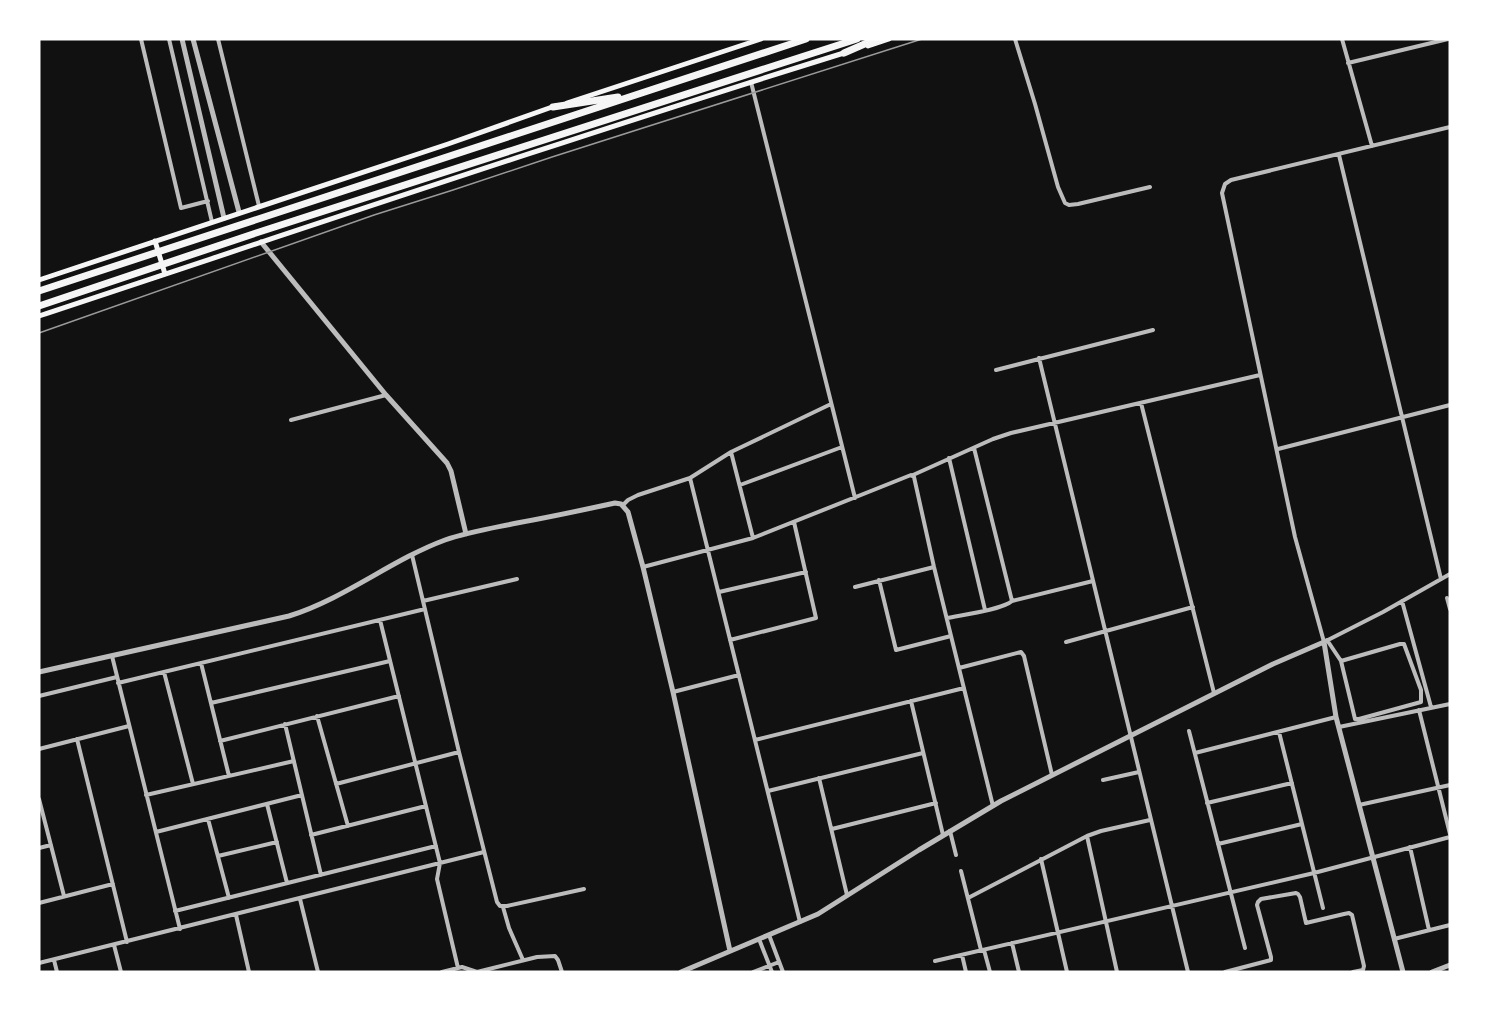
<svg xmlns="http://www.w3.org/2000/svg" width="1489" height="1011" font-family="Karla,sans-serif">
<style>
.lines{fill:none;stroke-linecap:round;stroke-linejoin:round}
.minor{stroke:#bcbcbc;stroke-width:4}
.tertiary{stroke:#bcbcbc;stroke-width:5}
.secondary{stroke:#f5f5f5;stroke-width:5}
.trunk{stroke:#f5f5f5;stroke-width:7}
.rail{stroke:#9a9a9a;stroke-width:1.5}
</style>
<rect width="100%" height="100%" fill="#111"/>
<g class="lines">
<path class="minor" d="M 141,39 L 181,208 L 208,201
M 169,39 L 212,222
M 218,39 L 259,206
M 1015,39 L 1035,104 L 1058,187 L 1065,203 L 1069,205 L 1078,204 L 1150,187
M 1342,39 L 1372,146
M 1348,63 L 1448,39
M 751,82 L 855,498
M 1450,127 L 1231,180 L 1225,184 L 1222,193 L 1295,537 L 1324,642 L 1383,612 L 1450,574
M 1339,155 L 1441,579
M 1039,358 L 1188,972
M 996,370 L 1153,330
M 1141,403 L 1214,693
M 291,420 L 386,395
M 974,448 L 1012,601
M 1278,449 L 1450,405
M 731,452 L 753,538
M 949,458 L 985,610
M 913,475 L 993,439 L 1011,433 L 1260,375
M 690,478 L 800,922
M 740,485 L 842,447
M 623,505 L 628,500 L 638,495 L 690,478 L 731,452 L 831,404
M 412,555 L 459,752 L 497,902 L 500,906 L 507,906 L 584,889
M 643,567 L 753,538 L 911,475 L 914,477 L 934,567 L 993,806
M 879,580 L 896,650 L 951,636
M 855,587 L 934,567
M 719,592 L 806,572
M 1447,598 L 1450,609
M 423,601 L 517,579
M 1402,601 L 1431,707
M 947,618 C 961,615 1002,610 1012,601 L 1093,581
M 380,620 L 440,863 L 437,879 L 458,968
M 730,640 L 816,618 L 794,522
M 1327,640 L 1341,661 L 1355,719 L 1359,719 L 1421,702 L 1421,690 L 1404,644 L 1400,644 L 1341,661
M 1066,642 L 1193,607
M 112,656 L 180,929
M 201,663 L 229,776
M 959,668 L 1021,652 L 1024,656 L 1052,775
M 164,672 L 193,784
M 118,683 L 425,609
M 673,692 L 739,675
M 39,696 L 117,677
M 911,701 L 943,835
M 211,703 L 390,661
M 1419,710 L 1450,834
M 317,716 L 348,826
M 285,724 L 321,875
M 1339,727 L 1450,704
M 1189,731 L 1245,948
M 1279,732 L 1323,908
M 77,739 L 127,942
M 755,740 L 964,688
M 220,741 L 399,696
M 39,749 L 129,726
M 1195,753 L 1336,717
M 819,778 L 847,895
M 1103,780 L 1139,772
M 336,784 L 459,752
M 768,791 L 923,753
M 146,795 L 294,761
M 39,799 L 64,896
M 1207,803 L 1292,783
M 267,804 L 287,883
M 1359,805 L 1450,785
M 208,819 L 229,898
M 832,829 L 936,803
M 950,831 L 956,855
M 156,832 L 302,795
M 311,835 L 426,806
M 1087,836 L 1117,972
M 1218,844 L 1302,824
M 1410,847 L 1429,930
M 39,848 L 51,845
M 218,856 L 277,842
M 1041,859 L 1067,972
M 961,871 L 981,950
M 968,898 L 1087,836 L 1101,831 L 1150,820
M 300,899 L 318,972
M 39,903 L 113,884
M 503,907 L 509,928 L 523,960
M 175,911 L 436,846
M 236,915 L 249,972
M 769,935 L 783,972
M 759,939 L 772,972
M 1394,939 L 1450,925
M 1012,943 L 1019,972
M 114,945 L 121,972
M 984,950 L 990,972
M 962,955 L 966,972
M 54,960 L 57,972
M 935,961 L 1314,873 L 1450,837
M 39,963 L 484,852
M 442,972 L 462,967 L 477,972 L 537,957 L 555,956 L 558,960 L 562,972
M 753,972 L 779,962
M 1225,972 L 1271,960 L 1271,957 L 1257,905 L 1258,902 L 1261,899 L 1296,893 L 1298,894 L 1300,897 L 1306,923 L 1344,914 L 1349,913 L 1352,915 L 1364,966 L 1363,970 L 1353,972"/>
<path class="tertiary" d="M 182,39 L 224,218
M 193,39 L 239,212
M 261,242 L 386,395 L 447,463 L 451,471 L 466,534
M 39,672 L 289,616 C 346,598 391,560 445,540 C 468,532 493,528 517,523 C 550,517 583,510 615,503 L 621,504 L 628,512 L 643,567 L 673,692 L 730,951
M 681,972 L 818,914 L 919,850 L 1001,801 L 1273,664 L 1324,642 L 1336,717 L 1403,972
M 1432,972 L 1450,965"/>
<path class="secondary" d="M 868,46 L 889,39
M 567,103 L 761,39
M 155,241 L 165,274
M 39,280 L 448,144 L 555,106
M 39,316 C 308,227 577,136 847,52"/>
<path class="trunk" d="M 844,53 L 876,39
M 553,107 L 618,97
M 39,291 L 806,39
M 39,306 L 256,233 L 857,39"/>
<path class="rail" d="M 39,333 L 374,215 L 453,190 L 552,157 L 922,39"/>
</g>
<rect width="1489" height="1011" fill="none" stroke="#ffffff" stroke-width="81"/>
</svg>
